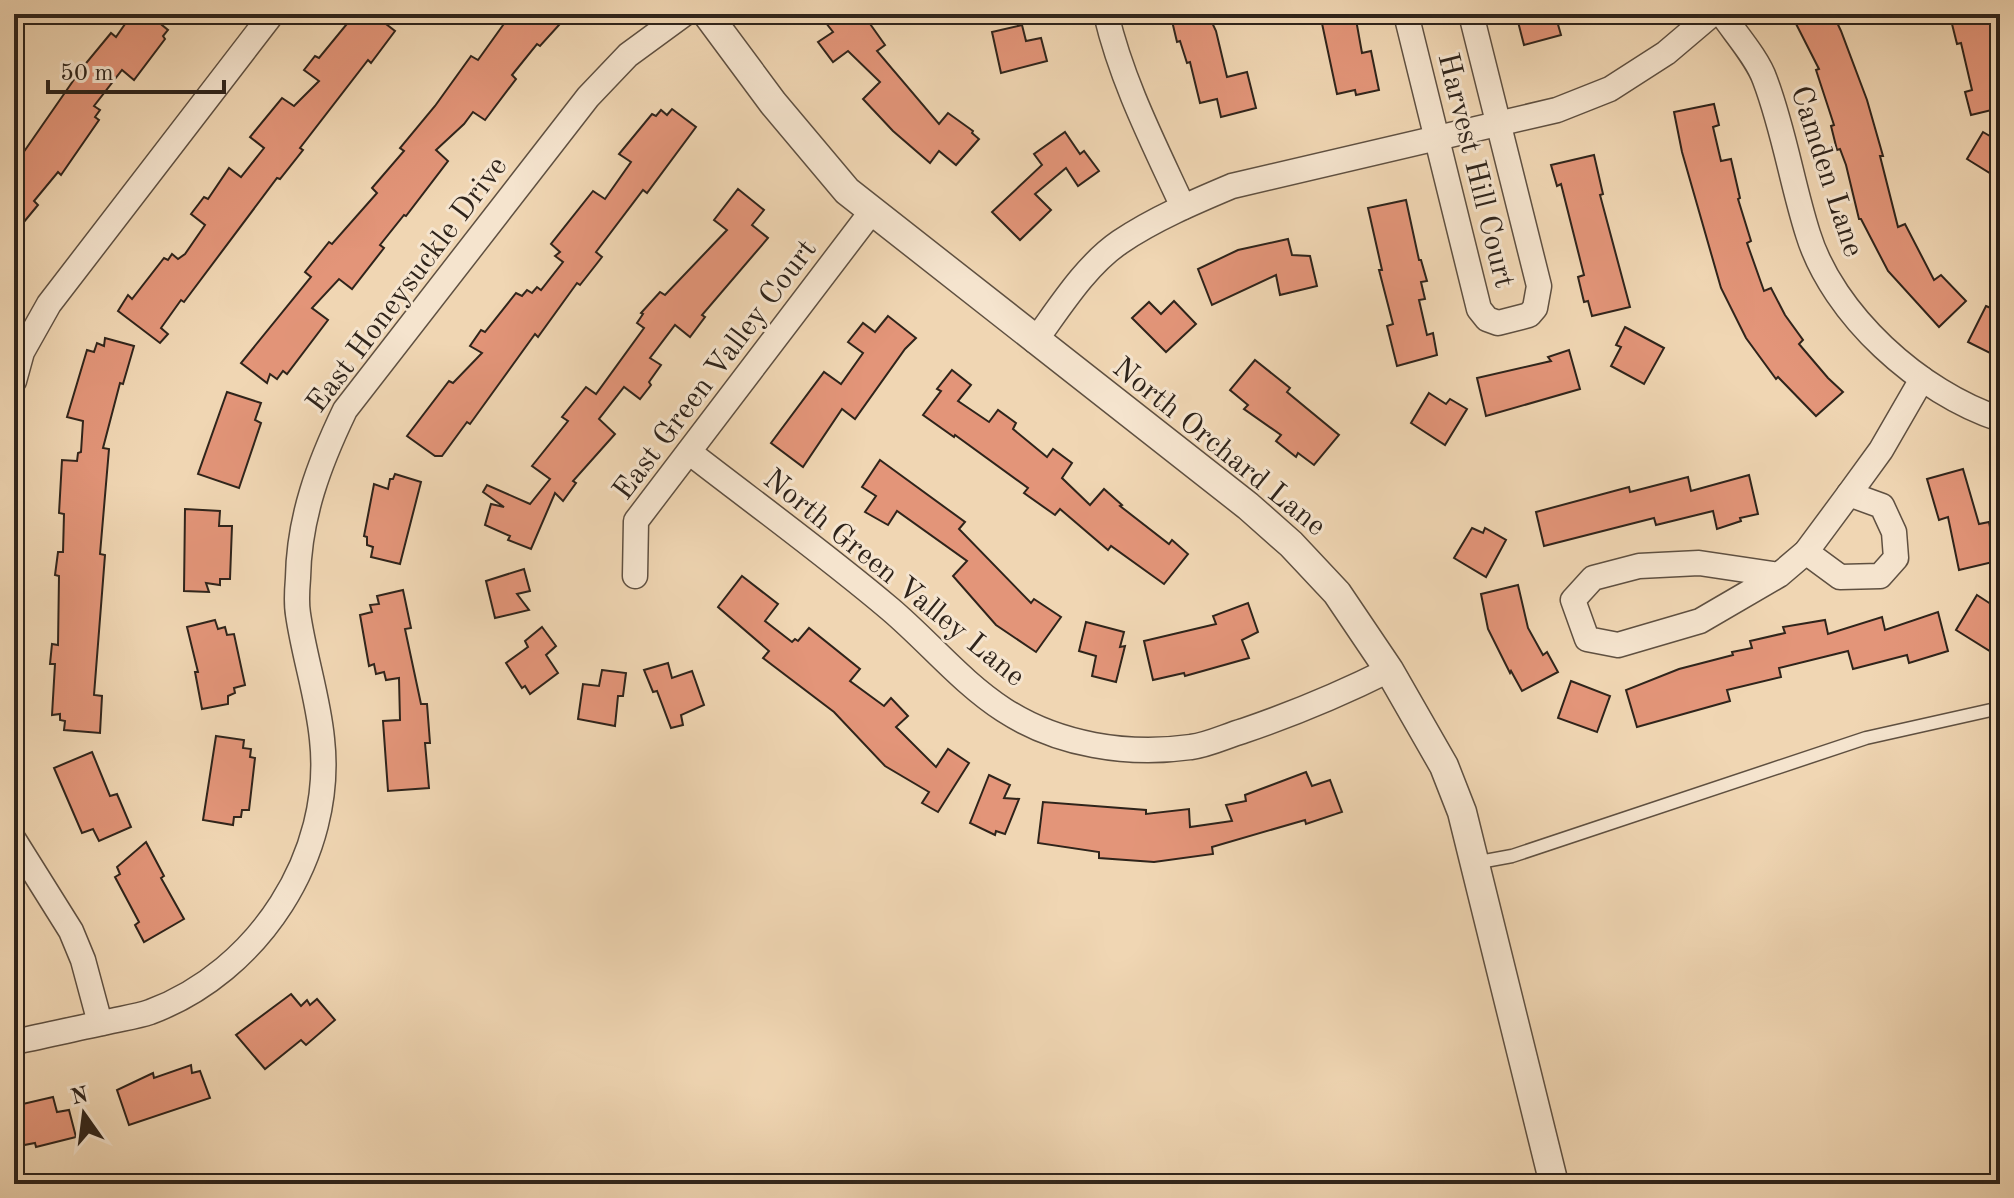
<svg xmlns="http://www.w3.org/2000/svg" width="2014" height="1198" font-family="'Old Standard TT',serif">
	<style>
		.building { fill: #e39579; stroke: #2f241b; stroke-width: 2 }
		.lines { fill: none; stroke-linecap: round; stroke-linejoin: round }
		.service-casing { stroke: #5f5041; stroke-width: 15 }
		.minor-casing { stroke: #5f5041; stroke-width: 27 }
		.tertiary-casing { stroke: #5f5041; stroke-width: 31 }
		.service { stroke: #f5e4ce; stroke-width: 12 }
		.minor { stroke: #f5e4ce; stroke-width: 24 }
		.tertiary { stroke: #f5e4ce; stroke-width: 28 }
		.labels { text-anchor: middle; stroke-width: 6; stroke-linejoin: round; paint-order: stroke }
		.street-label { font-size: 30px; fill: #2f241b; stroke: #f5e4ce }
	</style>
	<rect width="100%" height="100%" fill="#f0d6b3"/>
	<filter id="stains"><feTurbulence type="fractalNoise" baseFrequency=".0025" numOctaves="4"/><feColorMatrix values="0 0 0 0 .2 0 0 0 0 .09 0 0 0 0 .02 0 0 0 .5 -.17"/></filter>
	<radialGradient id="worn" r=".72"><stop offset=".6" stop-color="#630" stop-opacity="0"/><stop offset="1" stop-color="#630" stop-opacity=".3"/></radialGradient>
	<!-- building -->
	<g class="building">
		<path d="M132,14H171L162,25L168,30L163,36L165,39L134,80L122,70L94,106L100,110L95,117L99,120L61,175L58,172L34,201L38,205L14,234V166L82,68L111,33L116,37Z"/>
		<path d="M355,14H373L395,31L371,63L368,60L300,148L303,150L280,179L277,178L184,302L181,300L161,328L168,334L160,343L118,311L128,295L132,299L164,258L168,260L172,254L178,259L185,254L205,225L191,214L204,197L208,199L229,168L241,177L264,148L250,137L282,98L294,106L319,81L304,70L315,56L319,58Z"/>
		<path d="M511,14H569L540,46L537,44L512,75L516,79L485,120L473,112L464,124L436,150L448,161L406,216L404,215L380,245L384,248L352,289L339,279L312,308L328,320L287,374L283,371L277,379L270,374L267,383L241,363L311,277L305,272L329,242L332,244L377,193L372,188L404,151L400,148L435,106L471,56L478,60Z"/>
		<path d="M819,14H863L885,45L877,51L939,124L948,113L973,131L972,133L979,139L956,165L939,151L930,163L893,131L863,99L880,82L848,51L833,62L818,42L833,32Z"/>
		<path d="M1200,14H1208L1216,31L1227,77L1247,72L1256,108L1221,117L1217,99L1200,103L1190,62L1187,63L1180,41L1177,42L1172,21Z"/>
		<path d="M1320,14H1355L1362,53L1371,51L1379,90L1356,95L1355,90L1337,94Z"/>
		<path d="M1516,14H1555L1561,35L1524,45Z"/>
		<path d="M1791,14H1833L1841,31L1867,100L1883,156H1880L1898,227L1905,224L1934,280L1941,275L1966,301L1939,327L1888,271L1861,219H1859L1846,165L1840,149L1837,150L1831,126L1834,125L1816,70L1819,69Z"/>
		<path d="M1978,14H1996L2000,31V52L1995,53L2000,73V108L1971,115L1965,92L1972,90L1961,43L1957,44L1951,20Z"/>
		<path d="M1022,25L1026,41L1041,38L1047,61L1001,73L992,32Z"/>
		<path d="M1714,104L1719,125L1713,127L1721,161L1731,159L1740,198L1738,199L1751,241L1747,243L1764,291L1771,288L1785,315L1803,340L1799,344L1828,378L1843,392L1816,416L1778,377L1776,379L1746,338L1721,288L1682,152L1674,112Z"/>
		<path d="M672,109L696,127L647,193L643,190L596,252L602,257L580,285L577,283L538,337L535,334L470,424L467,422L442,456H435L407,436L449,381L453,383L482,353L470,346L481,330L485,332L516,293L522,296L527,290L532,293L537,287L541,290L563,262L555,256L560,252L551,244L593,191L605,199L631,162L619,154L652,114L656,116L661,110L667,115Z"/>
		<path d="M1065,132L1080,154L1084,151L1099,171L1078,186L1066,168L1035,194L1051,210L1020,240L992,212L1042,165L1034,154Z"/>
		<path d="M1983,132L2000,142V163L1993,175L1967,159Z"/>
		<path d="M1594,155L1603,194L1600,195L1630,307L1592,316L1588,301L1584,302L1578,277L1584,275L1561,184L1557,186L1551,165Z"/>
		<path d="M738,189L764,210L752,225L768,238L702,315L705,317L690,337L675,325L650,358L661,365L649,382L651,385L640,399L624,387L599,419L615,434L573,481L576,483L563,501L555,493L531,549L508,540L510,536L485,525L491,504L504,507L483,492L487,485L530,504L550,479L532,466L568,421L562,417L586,387L596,394L644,328L637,323L643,314L641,313L660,292L665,295L727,230L714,220Z"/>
		<path d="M1406,200L1419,260H1421L1427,281L1421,282L1425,299L1419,300L1427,335L1433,333L1437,355L1397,366L1387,326L1393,324L1379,270H1382L1368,208Z"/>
		<path d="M1288,239L1292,255L1310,256L1317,286L1280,295L1276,275L1212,305L1198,269L1238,250Z"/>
		<path d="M1174,301L1196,324L1166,352L1132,318L1149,302L1161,314Z"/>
		<path d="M1986,306L2000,312V358L1968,342Z"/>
		<path d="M888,316L916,338L905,349L855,419L842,409L803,467L771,443L824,372L841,384L863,353L848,342L863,323L875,332Z"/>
		<path d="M1625,327L1664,348L1644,384L1611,366L1621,347L1616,345Z"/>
		<path d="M105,338L134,346L123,384L120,383L103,448L109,449L100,554L105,555L94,695L102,696L100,733L64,730L65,721L60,720V714L52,715L55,664H50L52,644L58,645L59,576L55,575L58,552H63L64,514L59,513L62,460L77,461L78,453L81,452L83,421L67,417L87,350L94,352L97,343L104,346Z"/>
		<path d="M1569,350L1580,389L1486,416L1477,378L1551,361L1548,357Z"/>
		<path d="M1255,360L1290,388L1287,392L1339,435L1314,465L1298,453L1296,457L1276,441L1281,435L1244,409L1248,405L1230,390Z"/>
		<path d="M952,370L971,385L958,401L989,422L998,410L1016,423L1013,429L1047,457L1053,449L1072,463L1062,478L1090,505L1104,489L1122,505L1120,506L1169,544L1172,540L1188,554L1164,584L1111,546L1108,550L1060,509L1055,515L1024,493L1028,488L955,435L954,437L923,415L941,391L937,389Z"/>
		<path d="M227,392L261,403L255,420L261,423L239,488L198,474Z"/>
		<path d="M1429,393L1446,404L1450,399L1467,409L1445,445L1411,423Z"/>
		<path d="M880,460L965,522L959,529L1031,603L1034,599L1061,617L1036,652L996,625L953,576L967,561L897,511L888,525L865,512L876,496L862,487Z"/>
		<path d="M1963,469L1979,524L1989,522L1997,561L1959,570L1948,517L1939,520L1927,479Z"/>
		<path d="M395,474L421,482L400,564L371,557L373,547L367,545V537L364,536L374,484L388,489L390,479H393Z"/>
		<path d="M1749,475L1758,514L1740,518L1741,521L1717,529L1713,511L1656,525L1654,518L1544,546L1536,512L1629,487L1630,492L1688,477L1691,491Z"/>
		<path d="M185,509L220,511L219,526H232L230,579H220V585L206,583L209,592L184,591Z"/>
		<path d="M1472,528L1483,533L1485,528L1506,540L1486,577L1454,558Z"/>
		<path d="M524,569L530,591L517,594L529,610L495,618L486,581Z"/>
		<path d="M742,576L778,604L765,621L792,642L795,639L798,641L809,628L860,669L850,681L884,706L891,698L908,716L896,727L936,767L948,749L969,763L938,812L922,803L929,792L885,766L834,712L763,658L769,651L718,607Z"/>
		<path d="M1518,585L1528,628L1543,655L1547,652L1558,672L1522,691L1511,671L1510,673L1488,629L1481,594Z"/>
		<path d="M403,590L411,628L405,629L421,704H427L430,743H425L429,788L388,791L383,721L400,720L399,678L386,680L384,672L376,674L374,664L369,666L360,615L372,612L370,605L379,604L377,596Z"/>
		<path d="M1977,595L2000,610V641L1993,653L1956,630Z"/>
		<path d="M1248,603L1258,632L1242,640L1249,658L1185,676L1184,673L1153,680L1144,641L1216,624L1213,616Z"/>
		<path d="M1938,612L1948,651L1909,663L1907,655L1853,669L1848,651L1779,668L1781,677L1727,690L1730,701L1637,727L1626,690L1679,669L1733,655L1732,652L1752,648L1750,641L1785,633L1783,627L1825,620L1828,634L1882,617L1885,630Z"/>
		<path d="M215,620L218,629L225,627L227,635L234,634L245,685L234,688L235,693L228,696V704L202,709L195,672H198L187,627Z"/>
		<path d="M1086,622L1124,632L1120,647L1125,646L1116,682L1092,676L1096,656L1079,651Z"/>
		<path d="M542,627L556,646L546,655L558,673L530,694L525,686L522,688L506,663L528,647L525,641Z"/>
		<path d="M668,663L672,678L692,671L704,705L681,715L683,725L671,728L657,691L653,692L644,670Z"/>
		<path d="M602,670L626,673L623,696H618L615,726L578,719L583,684L599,686Z"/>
		<path d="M1571,681L1610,696L1597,732L1558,718Z"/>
		<path d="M216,736L244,740L243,748L251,749L250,757L255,758L249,810H242L241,817H234L233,825L203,820Z"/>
		<path d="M92,752L110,796L117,794L131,827L99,841L93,829L82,833L54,768Z"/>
		<path d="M1306,772L1312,786L1330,780L1342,812L1306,824L1305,820L1212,847L1213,854L1154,862L1099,858V852L1038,843L1043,802L1146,810V814L1189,809L1190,827L1232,821L1226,805L1246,801L1245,795Z"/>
		<path d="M989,775L1010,785L1004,798L1019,799L1005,834L996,831L995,835L970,823Z"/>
		<path d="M146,842L164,876L161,878L184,919L144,942L135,925L139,922L115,877L120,874L117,867Z"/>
		<path d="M291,994L301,1006L307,1000L310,1005L317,999L335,1020L306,1045L301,1040L265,1069L236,1035Z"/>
		<path d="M191,1065L192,1073L200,1071L210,1098L129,1125L117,1090L153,1073L154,1078Z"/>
		<path d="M53,1097L57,1112L69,1110L76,1137L36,1147L35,1143L14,1147V1106Z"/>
	</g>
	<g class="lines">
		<!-- service casing -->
		<g class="service-casing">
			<path id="service" d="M1474,863L1512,856L1866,738L2000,708"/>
		</g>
		<!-- minor casing -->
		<g class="minor-casing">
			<g id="minor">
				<path d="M1106,14C1122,82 1154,144 1183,207"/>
				<path d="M1406,14L1479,309L1487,319L1498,323L1529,315L1535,308L1539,286L1471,14"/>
				<path d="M1722,14C1735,33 1758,59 1765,80C1784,130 1792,184 1808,234C1833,315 1920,393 2000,419"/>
				<path d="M1035,341C1060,307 1085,266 1120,242C1154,219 1194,202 1232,186L1557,110L1610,89L1666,53L1712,14"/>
				<path d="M14,381L22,352L49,304L272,14"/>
				<path d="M689,452C756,504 825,554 890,609C929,642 961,682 1004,710C1058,745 1127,756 1191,747C1208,745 1226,736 1243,731C1293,714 1341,694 1389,670"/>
				<path d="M1806,552L1840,577L1880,576L1896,558L1894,532L1882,506L1849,494"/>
				<path d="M1779,575L1699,563L1639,566L1593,578L1573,600L1587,639L1618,645L1700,621L1779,575L1806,552L1849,494L1881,450L1922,379"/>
				<path d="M635,576L636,521L872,211"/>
				<path d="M14,840L71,931L83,960L100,1023"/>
				<path d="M14,1042C44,1036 73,1029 103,1023C118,1019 135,1017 150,1012C258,972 335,855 322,739C318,697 304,656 298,614C296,602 297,590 298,578C299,517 319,464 345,410L588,97L628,55L684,14"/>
			</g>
		</g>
		<!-- tertiary casing -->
		<g class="tertiary-casing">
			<path id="tertiary" d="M707,14L773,103L847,191L1248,506L1291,544L1337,593L1389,670L1444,766L1462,812L1554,1184"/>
		</g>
		<!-- service -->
		<use href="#service" class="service"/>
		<!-- minor -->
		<use href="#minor" class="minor"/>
		<!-- tertiary -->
		<use href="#tertiary" class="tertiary"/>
	</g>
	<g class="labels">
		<!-- street labels -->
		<g class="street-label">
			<text transform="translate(1477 170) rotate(76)" y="10">Harvest Hill Court</text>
			<text transform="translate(1828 171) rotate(72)" y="10">Camden Lane</text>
			<text transform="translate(406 284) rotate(-53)" y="10">East Honeysuckle Drive</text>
			<text transform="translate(714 369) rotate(-53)" y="10">East Green Valley Court</text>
			<text transform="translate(1220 446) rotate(39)" y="10">North Orchard Lane</text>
			<text transform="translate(895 577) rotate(39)" y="10">North Green Valley Lane</text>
		</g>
	</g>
	<!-- margin -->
	<rect width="2014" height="1198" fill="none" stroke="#f0d6b3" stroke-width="48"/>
	<rect x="16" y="16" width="1982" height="1166" fill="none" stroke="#2f241b" stroke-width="4"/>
	<rect x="24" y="24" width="1966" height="1150" fill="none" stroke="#2f241b" stroke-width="2"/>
	<!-- north arrow -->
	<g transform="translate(84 1114) rotate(346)" stroke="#f5e4ce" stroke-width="6" paint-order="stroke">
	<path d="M0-6L14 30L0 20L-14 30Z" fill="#2f241b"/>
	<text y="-12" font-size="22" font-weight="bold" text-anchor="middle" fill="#2f241b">N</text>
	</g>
	<!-- scale -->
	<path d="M48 80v12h176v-12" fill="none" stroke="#2f241b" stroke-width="4"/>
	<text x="60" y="80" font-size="24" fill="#2f241b" stroke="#f5e4ce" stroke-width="6" paint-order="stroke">50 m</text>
	<rect width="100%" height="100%" filter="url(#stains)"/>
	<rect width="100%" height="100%" fill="url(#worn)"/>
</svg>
